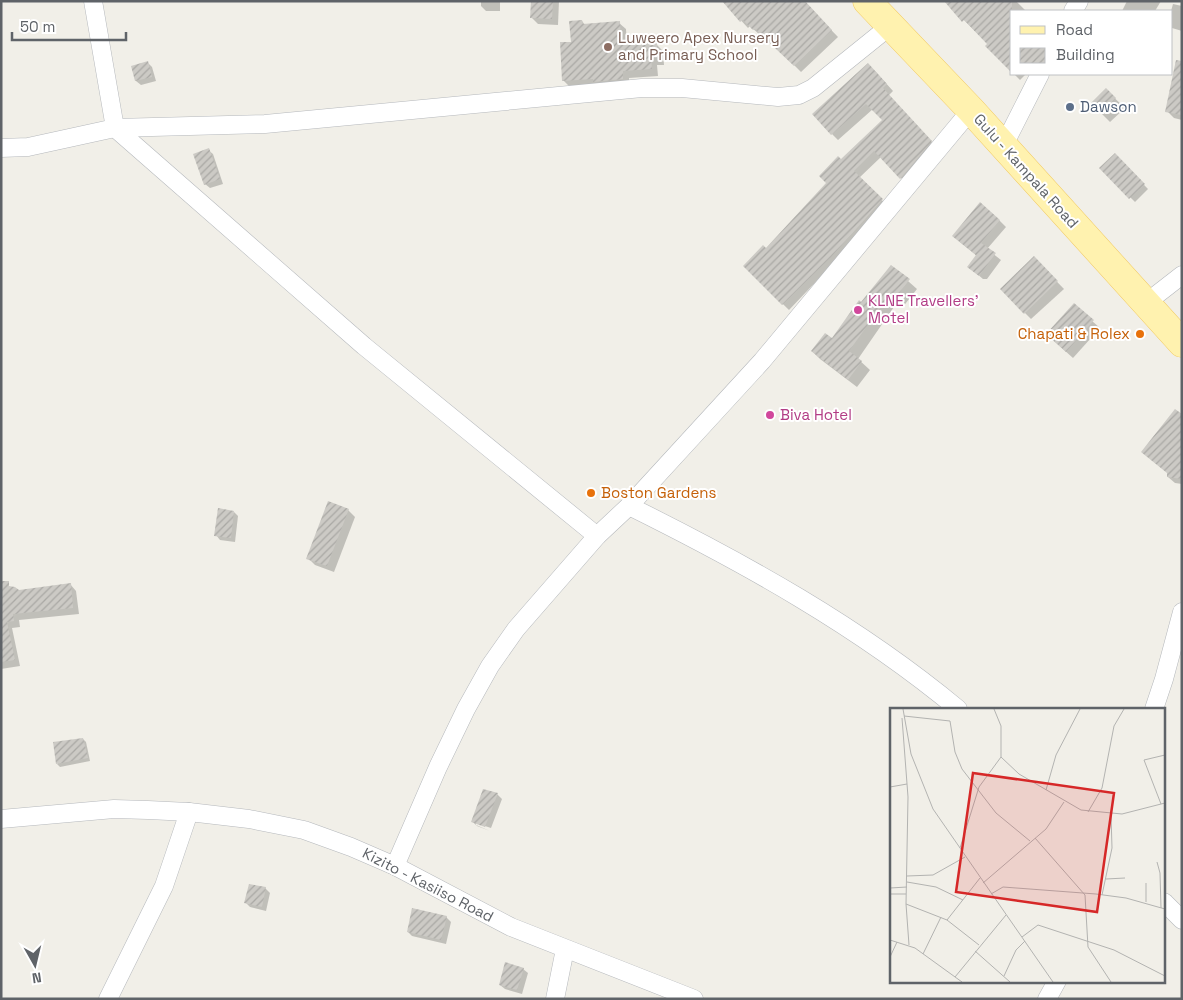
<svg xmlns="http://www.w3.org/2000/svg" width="1183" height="1000" font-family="'Space Grotesk',sans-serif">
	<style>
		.shadow { fill: #0003 }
		.building { fill: url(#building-hatch) }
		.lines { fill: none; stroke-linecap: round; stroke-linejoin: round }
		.street-casing { stroke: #b5b8bc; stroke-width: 19 }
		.primary-casing { stroke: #f2c960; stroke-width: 29 }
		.street { stroke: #fff; stroke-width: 18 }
		.primary { stroke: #fff2af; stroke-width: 28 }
		.education-dot { fill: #8d6e63; stroke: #fff; stroke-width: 2 }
		.service-dot { fill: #5c6f8a; stroke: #fff; stroke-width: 2 }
		.hotel-dot { fill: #d1479c; stroke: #fff; stroke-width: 2 }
		.food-dot { fill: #e8710a; stroke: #fff; stroke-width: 2 }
		.labels { text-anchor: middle; stroke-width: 4; stroke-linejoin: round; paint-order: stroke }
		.education-label { font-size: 15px; fill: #785e54; stroke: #fff; text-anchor: start }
		.service-label { font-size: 15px; fill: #4e5e75; stroke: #fff; text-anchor: start }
		.street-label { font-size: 15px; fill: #5f6368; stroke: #fff }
		.hotel-label { font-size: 15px; fill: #b23c85; stroke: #fff; text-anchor: start }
		.food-label { font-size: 15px; fill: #c56008; stroke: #fff; text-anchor: end }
		.inset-road { fill: none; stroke: #b3b3b1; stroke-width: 1 }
		.view { fill: #d62828; fill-opacity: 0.15; stroke: #d62828; stroke-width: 2.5 }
		.inset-edge { fill: none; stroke: #5f6368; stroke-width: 2.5 }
	</style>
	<defs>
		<pattern id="building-hatch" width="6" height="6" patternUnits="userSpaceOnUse" patternTransform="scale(1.25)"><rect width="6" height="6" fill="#cccac5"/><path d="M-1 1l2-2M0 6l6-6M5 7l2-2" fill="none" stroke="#a9a8a4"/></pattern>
	</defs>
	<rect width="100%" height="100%" fill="#f1efe8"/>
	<!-- shadow -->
	<g class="shadow">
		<path d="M481,1H500V11H486L481,6Z"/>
		<path d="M532,1H559L558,25L538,24L531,17Z"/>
		<path d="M803,1L838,37L801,72L763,34L761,36L750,26L748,28L724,2Z"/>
		<path d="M945,1H1016L1026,11H1012L988,44Z"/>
		<path d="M1127,1H1161L1155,11H1122Z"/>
		<path d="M1173,4L1182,6V31L1172,28L1171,11Z"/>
		<path d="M582,21L585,25L619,23L626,29L627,46L656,44L663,51L664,65H657L658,76L629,78V86L570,87L563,80L573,43Z"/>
		<path d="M148,63L152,67L156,81L141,85L136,81L132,67Z"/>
		<path d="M875,71L893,91L888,96L937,148L907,184L881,157L859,178L888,206L789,310L744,266L766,250L828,183L841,161L884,120L873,109L838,140L832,134Z"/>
		<path d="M1014,74H1026L1020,80Z"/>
		<path d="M1182,83V120L1174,118L1167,111Z"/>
		<path d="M1106,90L1125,108L1110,122L1092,104Z"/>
		<path d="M208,150L213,154L223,184L210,188L205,184Z"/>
		<path d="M1115,155L1148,189L1135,202L1101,168Z"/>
		<path d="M999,220L1006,227L987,249L1001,260L987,279H983L969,267L977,256L960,242Z"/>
		<path d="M1034,258L1064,289L1031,319L1001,289Z"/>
		<path d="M891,266L917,289L902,308L896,304L858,359L870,370L857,387L820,359L812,351L832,340Z"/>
		<path d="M1074,305L1100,328L1073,358L1054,341Z"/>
		<path d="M1182,416V484L1175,483L1168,477Z"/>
		<path d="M348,510L355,517L334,572L315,565L308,558Z"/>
		<path d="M234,512L238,516L235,542L220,540L216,535Z"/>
		<path d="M70,584L76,591L79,614L19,620L20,627L12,628L20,666L1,669V588L19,592Z"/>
		<path d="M83,739L86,742L90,761L60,767L57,764Z"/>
		<path d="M497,794L502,799L491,828L476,823V825L490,831L477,826L473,822Z"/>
		<path d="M250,885L266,889L270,893L266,911L250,907L246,903Z"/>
		<path d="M446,917L451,922L446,944L412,936L408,932Z"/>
		<path d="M523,969L528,973L522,994L505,989L500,985Z"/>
	</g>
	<!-- building -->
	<g class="building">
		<path d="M531,1H553L552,19L530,18Z"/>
		<path d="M722,1H805L832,30L794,66L755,29L753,30L743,20L740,22Z"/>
		<path d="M944,1H1012V73L985,46L987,44L964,20L962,22Z"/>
		<path d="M582,20L583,24L620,21L621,45L657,43L658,58H651L652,69L623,71V79L593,82V79L562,81L560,42H571L569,21Z"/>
		<path d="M1176,60L1182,61V115L1165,112Z"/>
		<path d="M148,61L152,77L135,81L131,66Z"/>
		<path d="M868,63L887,84L883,88L932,141L900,179L874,151L854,171L883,199L831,257L782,305L743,266L763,245L766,248L826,183L819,176L838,156L841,159L882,120L866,104L831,135L812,114Z"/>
		<path d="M1106,88L1116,98L1100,114L1090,104Z"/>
		<path d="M209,148L220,179L204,185L193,154Z"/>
		<path d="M1115,153L1145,184L1129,199L1099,168Z"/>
		<path d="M980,202L1000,220L981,243L996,253L979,276L967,267L976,255L952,236Z"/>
		<path d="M1034,256L1058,281L1024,314L1000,289Z"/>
		<path d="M891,265L910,279L893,301L888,297L849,351L862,361L848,380L811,351L825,333L832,338L859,300L861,302Z"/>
		<path d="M1074,303L1094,320L1066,352L1046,334Z"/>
		<path d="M1175,409L1182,414V479L1167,477V473L1141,452Z"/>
		<path d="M328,501L349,509L327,566L306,559Z"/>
		<path d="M218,508L234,511L231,538L214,536Z"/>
		<path d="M1,581H9V586L15,587L19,590L71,583L73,608L13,614L14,621L7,622L15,660L1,662Z"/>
		<path d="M83,738L88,758L56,764L53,742Z"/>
		<path d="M483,789L498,793L485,827L471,822Z"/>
		<path d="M249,884L266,887L262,907L244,903Z"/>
		<path d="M412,908L447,916L441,940L407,932Z"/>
		<path d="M505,962L524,968L517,990L499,985Z"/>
	</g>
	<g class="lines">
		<!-- street casing -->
		<g class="street-casing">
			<g id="street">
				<path d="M93,1L115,128L364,346L597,536"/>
				<path d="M1073,11L1079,1"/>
				<path d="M1003,147L1040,74"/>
				<path d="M1,148L28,147L115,128L265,124L642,88H682L778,97L799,95L813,88L890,26"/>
				<path d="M1146,303L1182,275"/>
				<path d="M629,506C744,563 858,626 958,709"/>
				<path d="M1154,709L1164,679L1182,612"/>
				<path d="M1,819L114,809L148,810L189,812L249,819L304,830L351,847L395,866L511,927L694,999"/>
				<path d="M395,866L438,767L466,709L490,666L516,629L597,536L629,506L762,361L971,110"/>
				<path d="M1164,902L1182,920"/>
				<path d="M108,999L164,886L189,812"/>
				<path d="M555,999L565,949"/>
				<path d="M1047,999L1057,981"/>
			</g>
		</g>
		<!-- primary casing -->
		<g class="primary-casing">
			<path id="primary" d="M867,1L971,110L1182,343"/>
		</g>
		<!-- street -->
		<use href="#street" class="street"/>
		<!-- primary -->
		<use href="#primary" class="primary"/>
	</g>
	<!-- markers -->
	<circle class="education-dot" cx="608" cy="47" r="5"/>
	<circle class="service-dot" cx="1070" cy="107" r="5"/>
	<g class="hotel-dot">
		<circle cx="858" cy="310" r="5"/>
		<circle cx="770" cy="415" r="5"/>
	</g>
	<g class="food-dot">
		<circle cx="1140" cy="334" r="5"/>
		<circle cx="591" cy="493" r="5"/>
	</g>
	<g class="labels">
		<!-- education labels -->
		<g class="education-label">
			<text x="618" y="43">Luweero Apex Nursery<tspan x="618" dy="17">and Primary School</tspan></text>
		</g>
		<!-- service labels -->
		<g class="service-label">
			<text x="1080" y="112">Dawson</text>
		</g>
		<!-- street labels -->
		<g class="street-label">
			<text transform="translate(1026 171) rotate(48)" y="5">Gulu - Kampala Road</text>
			<text transform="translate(428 885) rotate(27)" y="5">Kizito - Kasiiso Road</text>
		</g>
		<!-- hotel labels -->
		<g class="hotel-label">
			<text x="868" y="306">KLNE Travellers'<tspan x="868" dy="17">Motel</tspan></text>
			<text x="780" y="420">Biva Hotel</text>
		</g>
		<!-- food labels -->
		<g class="food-label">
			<text x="1130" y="339">Chapati &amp; Rolex</text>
			<text x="601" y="498" text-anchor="start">Boston Gardens</text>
		</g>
	</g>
	<!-- overview -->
	<g transform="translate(890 708)">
		<rect width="275" height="275" fill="#f1efe8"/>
		<path class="inset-road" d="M13,1L21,46L43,101L163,274M14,8L60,13L65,44L72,61L106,105L140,133M12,10L18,89L16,196L19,237M111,49L129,66L191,102L232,106L275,95M0,79L17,76M156,82L166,47L190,1M271,96L254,52L275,47M198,104L212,80L224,18L234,1M145,130L195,187L198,239L221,274M70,140L89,79L111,49V18L104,1M267,154L270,165L271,200M17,168L43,167L75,149M216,171L235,170M17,174L46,179L73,192M93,175L156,121L174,94M256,175V194M0,180L17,179M0,186H16M101,186L113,179L206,186L236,190L275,201M212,187L222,140L221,107M16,196L57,212L89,237M57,212L90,170M132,229L148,217L224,242L275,268M0,232L25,240L72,274M85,243L120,274M33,246L51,209M0,249L7,234M114,268L126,242L135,233M65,269L116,207"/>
		<path class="view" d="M83,65L224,85L207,204L66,184Z"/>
		<rect width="275" height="275" class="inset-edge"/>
	</g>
	<!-- border -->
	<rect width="1183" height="1000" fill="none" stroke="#5f6368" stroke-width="5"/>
	<!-- legend -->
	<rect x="1010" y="10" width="162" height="65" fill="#ffffff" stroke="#bfc1c3"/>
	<rect x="1020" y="26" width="25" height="8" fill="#fff2af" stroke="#bfc1c3"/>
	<text x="1056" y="35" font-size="15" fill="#5f6368">Road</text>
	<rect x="1020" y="48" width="25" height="15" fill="url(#building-hatch)" stroke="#bfc1c3"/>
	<text x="1056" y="60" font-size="15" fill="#5f6368">Building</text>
	<!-- north arrow -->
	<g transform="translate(35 965) rotate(172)" stroke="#ffffff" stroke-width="4" paint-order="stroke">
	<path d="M0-4L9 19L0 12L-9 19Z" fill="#5f6368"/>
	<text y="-8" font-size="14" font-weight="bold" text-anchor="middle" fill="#5f6368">N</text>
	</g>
	<!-- scale -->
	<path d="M12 32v8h114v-8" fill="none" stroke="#5f6368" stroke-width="2.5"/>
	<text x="20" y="32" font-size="15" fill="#5f6368" stroke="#ffffff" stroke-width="4" paint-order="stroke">50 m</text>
</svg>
